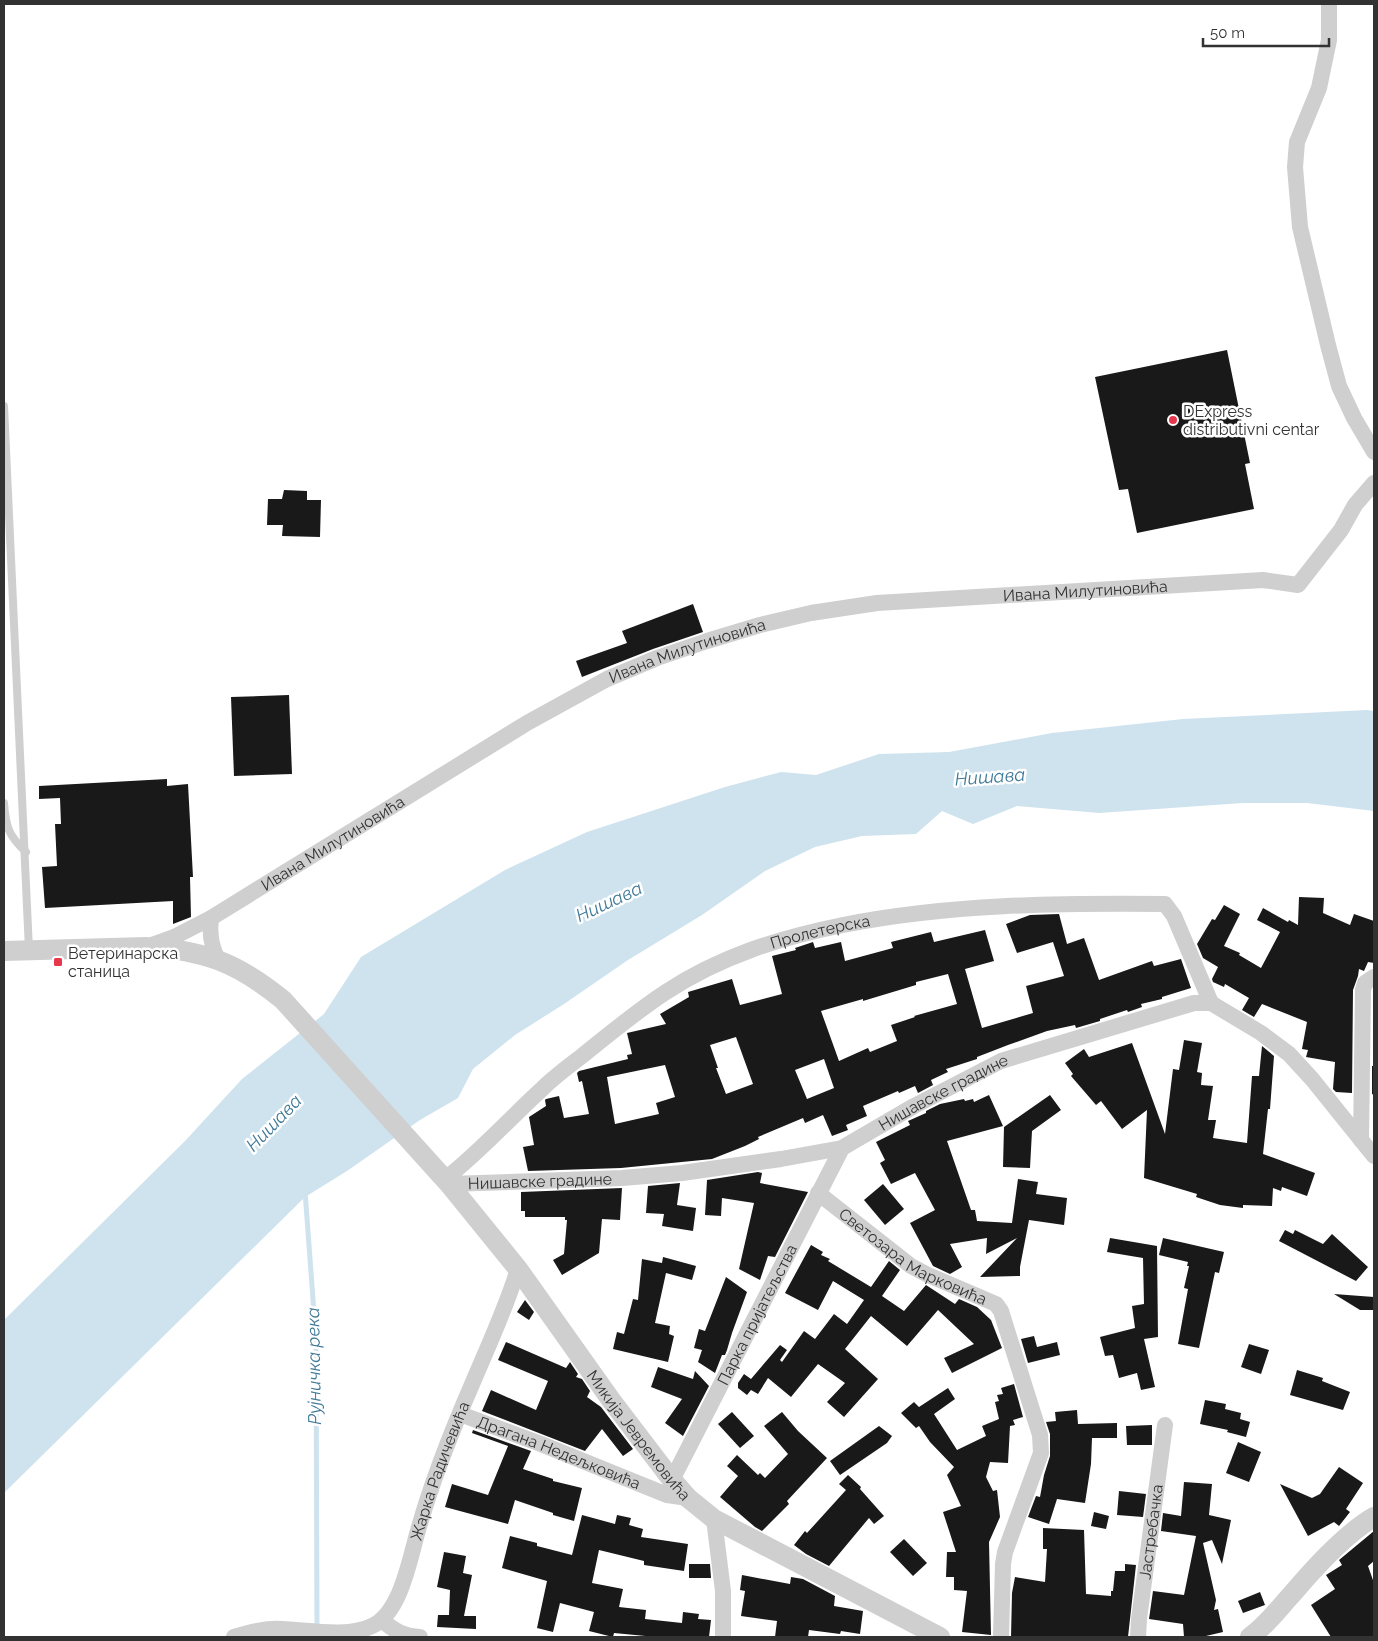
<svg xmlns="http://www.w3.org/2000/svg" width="1378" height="1641" font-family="Raleway,sans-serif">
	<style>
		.water { fill: #cee3ee }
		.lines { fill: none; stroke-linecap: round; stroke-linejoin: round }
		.stream { stroke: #cee3ee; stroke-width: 5 }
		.building { fill: #191919; fill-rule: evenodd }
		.service { stroke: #cfcfcf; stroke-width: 8 }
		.minor { stroke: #cfcfcf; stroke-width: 16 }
		.tertiary { stroke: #cfcfcf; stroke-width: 20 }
		.poi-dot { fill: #e7374c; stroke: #fff; stroke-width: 2 }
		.labels { text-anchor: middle; stroke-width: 5; stroke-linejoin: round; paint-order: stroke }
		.poi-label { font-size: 16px; fill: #323232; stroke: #fff; text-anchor: start }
		.street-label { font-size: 16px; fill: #323232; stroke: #fff }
		.water-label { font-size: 18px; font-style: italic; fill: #3e7896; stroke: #fff }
	</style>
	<rect width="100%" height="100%" fill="#fff"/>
	<!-- water -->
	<path class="water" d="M1367,710L1374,711V811L1307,803H1243L1099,813L1017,806L973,824L942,811L916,834L862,836L815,847L765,871L702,915L628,960L564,1004L515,1035L473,1069L458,1098L420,1120L347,1171L305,1197L4,1493V1320L185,1141L242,1079L324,1014L361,957L505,870L587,832L725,787L781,772L816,775L879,754L949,752L1052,733L1183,719Z"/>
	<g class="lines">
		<!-- stream -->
		<path class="stream" d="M305,1191L316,1340L317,1629"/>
	</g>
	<!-- building -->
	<g class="building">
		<path d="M1227,350L1250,463L1245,464L1254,509L1137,533L1128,489L1119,490L1095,377Z"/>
		<path d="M284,490L307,491V500H321L320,537L282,536L283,525H267L268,499H282Z"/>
		<path d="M693,604L703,632L653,649L582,677L576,661L627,643L622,631Z"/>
		<path d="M289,695L292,774L234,776L231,697Z"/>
		<path d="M167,779V786L188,784L193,877H190L191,917L173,924V901L45,908L42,867L57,866L55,824H61L60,798L39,799V786Z"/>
		<path d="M1299,897L1324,898L1323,913L1350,925L1354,914L1374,921V963L1368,962L1364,971L1359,969L1358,976L1353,990L1352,1093L1336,1092L1333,1089L1335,1062L1306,1057L1308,1050L1302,1049L1307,1022L1262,1004L1254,1017L1242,1010L1249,998L1225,984L1224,987L1213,982L1212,979L1218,967L1203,958L1197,944L1212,919L1215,920L1224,905L1240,914L1224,946L1240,953L1239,955L1261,968L1280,932L1257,920L1263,908L1288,922L1289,920L1298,925Z"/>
		<path d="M1059,914L1067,944L1084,938L1099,980L1152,961L1154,966L1181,959L1191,988L1162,997V999L1141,1004L1142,1007L1128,1012L1127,1010L1100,1019V1021L1076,1028L1075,1025L1047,1031L1008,1045L977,1057V1059L946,1069L948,1072L931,1080L933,1085L918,1093L915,1086L899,1093L898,1091L863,1106L867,1116L846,1125L848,1130L832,1136L823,1115L805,1123L803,1118L758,1137L759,1139L745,1146L712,1159L621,1168L528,1171L523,1147L534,1145L529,1117L546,1106L545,1100L546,1099L559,1096L564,1118L589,1114L582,1081L579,1082L577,1073L579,1071L628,1059L627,1055L632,1054L627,1033L666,1024L660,1014L689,997L688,992L732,979L740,1005L782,994L772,956L796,950L795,948L813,942L815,948L841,942L845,961L893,948L891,942L931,932L934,942L985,930L994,961L965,969L982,1028L1033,1013L1026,986L1064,976L1053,942L1017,953L1006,924L1030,915ZM948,974L957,1004L914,1016L915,1017L891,1025L897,1041L870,1052L868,1048L839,1061L821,1011L863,999V1001L916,985V982ZM736,1037L753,1084L726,1094L716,1068H718L710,1045ZM824,1059L834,1088L807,1099L795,1070ZM665,1065L675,1097L656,1103L659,1114L615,1124L607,1077Z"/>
		<path d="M1184,1040L1202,1043L1197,1072L1202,1073L1201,1085L1213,1086L1208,1120H1216L1213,1138L1247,1143L1252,1076H1259L1262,1046L1274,1056L1270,1109H1268L1263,1154L1315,1173L1307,1196L1282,1187L1281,1191L1273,1188L1272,1206L1243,1205V1208L1220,1205L1196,1197L1197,1194L1144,1178L1147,1110L1122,1129L1101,1101L1096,1105L1071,1076L1073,1074L1065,1063L1084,1049L1089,1057L1132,1043L1165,1134L1173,1069L1179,1070Z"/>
		<path d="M1372,1066H1374V1095L1372,1094Z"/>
		<path d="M989,1095L1003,1126L947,1141L971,1210H975L977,1221L1012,1223L1018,1179L1038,1182L1036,1194L1067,1198L1064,1225L1029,1220L1020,1267V1276L980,1277L1017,1238L986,1254L987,1238L950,1244L962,1267L950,1274L933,1266L910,1223L935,1210L915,1173L891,1184L880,1163L885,1160L876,1142L910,1125L908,1121L926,1113V1111L940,1104L964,1099L965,1101L973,1099L974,1102Z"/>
		<path d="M1050,1095L1061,1110L1032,1131L1030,1168L1003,1167L1004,1127Z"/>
		<path d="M758,1172L762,1173L760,1183L808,1192L775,1257L768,1256L760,1280L739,1269L754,1203L722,1198L721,1216L705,1215L707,1180Z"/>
		<path d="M680,1183L677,1205L696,1208L693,1231L662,1226L664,1214L646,1213L648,1186Z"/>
		<path d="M883,1184L904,1209L885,1225L864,1200Z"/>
		<path d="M622,1188L620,1220L602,1219L599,1253L562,1275L553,1260L564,1254L567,1220H565V1217H525V1211H521V1192Z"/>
		<path d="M1285,1230L1293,1234L1295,1230L1323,1244L1332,1234L1368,1267L1356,1281L1279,1241Z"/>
		<path d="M1110,1238L1157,1246L1158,1337L1144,1339L1155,1387L1141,1390L1137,1373L1119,1378L1113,1355L1105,1356L1100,1337L1135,1328L1132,1306L1144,1304L1143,1258L1107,1252Z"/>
		<path d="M1163,1238L1224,1252L1219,1273L1215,1272L1199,1348L1178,1344L1188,1289L1184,1288L1189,1266H1187L1188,1262L1159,1255Z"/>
		<path d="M811,1245L823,1252L821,1255L830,1259L828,1261L871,1287L889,1261L900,1270L882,1296L904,1311L926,1285L955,1304L959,1299L977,1307L991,1320L1002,1348L952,1373L944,1358L974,1344L938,1310L907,1346L871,1316L845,1349L878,1379L844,1417L827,1402L845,1383L818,1364L791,1397L768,1378L758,1394L751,1390L747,1395L738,1388V1383L744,1374L751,1379L780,1345L787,1350L780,1360L782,1362L804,1331L815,1339L834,1314L847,1324L864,1300L833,1281L818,1310L785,1293Z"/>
		<path d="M663,1257L696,1266L692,1280L666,1273L655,1323L670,1326L669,1334L674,1336L668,1362L613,1349L617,1332L624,1334L633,1299L638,1300L642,1259L662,1263Z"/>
		<path d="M726,1277L747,1292L732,1333L727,1350L725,1355H722L715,1373L698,1362L702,1350L694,1348L699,1329L705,1331Z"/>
		<path d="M1334,1294L1374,1297V1310H1360Z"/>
		<path d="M525,1300L534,1312L529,1320L517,1312Z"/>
		<path d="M1034,1336L1037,1347L1057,1342L1060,1355L1028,1363L1021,1339Z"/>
		<path d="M506,1342L566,1368L570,1362L578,1374L576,1377L582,1379L590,1391L587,1397L601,1407L633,1449L623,1456L602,1429L585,1451L482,1411L491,1390L536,1410L548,1381L498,1360Z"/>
		<path d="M1249,1344L1269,1350L1261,1374L1241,1367Z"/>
		<path d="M658,1367L693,1379L695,1371L709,1386L683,1436L665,1423L682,1399L651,1387Z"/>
		<path d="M1297,1370L1323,1378L1322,1381L1350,1392L1343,1410L1290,1395Z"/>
		<path d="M1014,1384L1023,1417L1013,1420L1015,1425L1010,1426L1008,1463L990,1462L986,1477L993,1491L997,1490L1000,1517L989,1542L991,1635L962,1632L967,1591L954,1590V1577H946L947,1552H956L943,1512L961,1506L947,1475L954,1467L930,1442L919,1426L916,1428L901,1413L914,1402L919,1407L948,1388L955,1399L934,1414L957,1450L986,1436L982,1426L999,1419L995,1402L999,1401L997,1395L1003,1394L1001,1388Z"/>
		<path d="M1205,1400L1226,1404L1225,1409L1241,1413L1240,1419L1250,1422L1246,1437L1227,1432L1228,1430L1200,1424Z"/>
		<path d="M1077,1410L1078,1424L1117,1423V1438H1092L1091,1464L1085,1503L1057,1499L1049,1524L1028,1517L1036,1496L1040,1497L1044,1475L1050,1456V1434L1046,1422L1056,1421L1055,1412Z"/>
		<path d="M732,1412L754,1436L740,1448L718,1424Z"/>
		<path d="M782,1412L798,1431L827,1458L787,1501L789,1504L762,1531L755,1527L720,1497L738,1476L727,1466L737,1455L758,1475L760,1473L765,1478L788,1454L764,1426Z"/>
		<path d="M1152,1425V1445H1127L1126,1426Z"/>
		<path d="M879,1426L892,1436L887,1443L840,1475L830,1461Z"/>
		<path d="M473,1430L531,1451L523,1469L553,1479V1481L582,1488L574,1521L553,1515V1513L515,1500L508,1524L445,1507L452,1484L488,1495L508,1446L472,1433Z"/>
		<path d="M1238,1442L1261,1452L1249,1482L1226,1473Z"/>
		<path d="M1339,1467L1363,1483L1346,1509L1350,1512L1339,1526L1334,1522L1308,1536L1280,1484L1312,1498L1320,1494Z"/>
		<path d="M848,1475L861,1487L860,1489L884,1516L874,1524L869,1518L829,1566L806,1554L794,1545L805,1531L807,1533L846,1490L839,1484Z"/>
		<path d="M1184,1482L1212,1484L1209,1515L1231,1520L1222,1564L1212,1540L1203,1543L1216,1600L1214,1610L1218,1609L1223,1632L1206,1636L1184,1637L1183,1624L1149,1619L1153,1591L1184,1595L1196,1536L1161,1531L1163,1513L1181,1516Z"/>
		<path d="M1119,1491L1146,1494L1143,1517L1117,1515Z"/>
		<path d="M1094,1512L1109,1516L1106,1529L1091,1526Z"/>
		<path d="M582,1515L615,1524L617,1515L631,1518L629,1525L643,1529L641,1537L688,1544L684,1571L644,1565V1561L599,1550L592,1583L623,1589L619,1607L646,1610L645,1619L682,1623L683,1612L699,1614L698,1619L711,1620L709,1637H656L614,1633L613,1637L589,1631L594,1612L560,1603L553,1632L537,1628L547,1581L502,1568L510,1536L537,1543V1546L572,1555Z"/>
		<path d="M1043,1528L1084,1530L1086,1594L1111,1596V1591H1113L1115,1571H1125V1564L1136,1565L1128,1637H1011L1012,1593L1015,1577L1045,1582L1047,1549H1043Z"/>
		<path d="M1374,1531V1561L1368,1566L1374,1583V1637H1331L1311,1605L1335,1589L1326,1575L1342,1565L1339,1560Z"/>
		<path d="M904,1539L927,1563L913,1576L890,1552Z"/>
		<path d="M444,1552L466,1556L463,1573L472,1575L464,1616H476V1629L437,1627L438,1615H449L450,1590L437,1587Z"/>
		<path d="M689,1564H710L711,1578H689Z"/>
		<path d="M742,1575L790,1584L791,1577L803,1579L835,1596L834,1606L863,1611L860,1634L841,1631L840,1634L809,1630L808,1637H775L777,1621L741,1616L745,1591L740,1590Z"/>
		<path d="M1260,1592L1265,1605L1243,1613L1238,1601Z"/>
	</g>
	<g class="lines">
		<!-- service -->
		<g class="service">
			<path d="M4,406L29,950"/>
			<path d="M4,803C6,827 8,835 26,852"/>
		</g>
		<!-- minor -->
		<g class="minor">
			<path d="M1329,4V40L1319,88L1297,142L1295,167L1300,227L1328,345L1339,386L1354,418L1374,452"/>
			<path d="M211,918C209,933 211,944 217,958"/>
			<path id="s1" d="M149,946L174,937L211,918L527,723L607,679L657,658L707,641L760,625L811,613L877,603L1263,580L1298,585L1341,530L1355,505L1374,483"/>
			<path d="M1361,1140L1363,990L1365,983L1374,977"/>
			<path id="s2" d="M444,1180C480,1152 509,1119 542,1089C554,1077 569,1066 582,1056C609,1034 637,1011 666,992C721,956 779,938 843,925C949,904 1057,903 1165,904L1174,916L1211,1003"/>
			<path id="s3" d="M449,1184L622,1178L682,1173L781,1159L842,1148L914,1106L1001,1061L1194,1003H1211L1261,1033L1289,1054L1312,1079L1374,1156"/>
			<path id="s4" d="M818,1193L911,1266L928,1275L996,1304L1001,1311L1040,1435L1041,1453L1005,1552L1003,1564L1001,1637"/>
			<path id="s5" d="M460,1414L541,1444L667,1495L688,1498"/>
			<path id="s6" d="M672,1480L842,1148"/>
			<path d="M714,1519L723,1591V1637"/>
			<path d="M382,1620C394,1631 404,1636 420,1637"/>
			<path id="s7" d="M234,1637C250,1632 265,1628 282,1629C308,1630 348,1638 372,1626C402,1612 410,1556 419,1527C433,1478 453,1428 473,1382C489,1344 506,1308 518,1269"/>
			<path id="s8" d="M1138,1637L1139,1619L1165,1425"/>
		</g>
		<!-- tertiary -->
		<g class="tertiary">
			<path id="s9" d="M4,951L146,947C204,950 238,963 283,1000L449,1184L518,1269L611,1400L672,1480L688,1498L714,1519L940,1637"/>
			<path d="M1250,1637C1267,1625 1279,1608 1293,1593C1315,1567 1345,1534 1374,1517"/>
		</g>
	</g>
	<!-- markers -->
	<g class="poi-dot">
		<circle cx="1173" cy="420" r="5"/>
		<rect x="53" y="957" width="10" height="10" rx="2.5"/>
	</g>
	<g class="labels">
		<!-- poi labels -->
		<g class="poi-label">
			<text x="1183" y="417">DExpress<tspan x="1183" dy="18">distributivni centar</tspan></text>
			<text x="68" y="959">Ветеринарска<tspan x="68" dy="18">станица</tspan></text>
		</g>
		<!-- street labels -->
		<g class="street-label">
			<text dy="6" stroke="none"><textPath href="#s1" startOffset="1021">Ивана Милутиновића</textPath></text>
			<text dy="6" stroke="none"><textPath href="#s1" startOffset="616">Ивана Милутиновића</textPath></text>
			<text dy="6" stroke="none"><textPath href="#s1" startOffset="211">Ивана Милутиновића</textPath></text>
			<text dy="6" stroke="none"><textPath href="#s2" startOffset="458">Пролетерска</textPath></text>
			<text dy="6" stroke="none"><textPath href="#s3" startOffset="511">Нишавске градине</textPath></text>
			<text dy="6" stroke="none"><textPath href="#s3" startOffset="91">Нишавске градине</textPath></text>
			<text dy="6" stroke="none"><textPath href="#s4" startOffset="115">Светозара Марковића</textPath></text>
			<text dy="6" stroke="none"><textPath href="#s6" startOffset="186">Парка пријатељства</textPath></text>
			<text dy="6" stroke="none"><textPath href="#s9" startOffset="855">Микија Јевремовића</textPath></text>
			<text dy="6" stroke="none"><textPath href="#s5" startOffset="106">Драгана Недељковића</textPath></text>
			<text dy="6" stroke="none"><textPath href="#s7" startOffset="312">Жарка Радичевића</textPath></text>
			<text dy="6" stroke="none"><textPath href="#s8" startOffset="106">Јастребачка</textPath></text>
		</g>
		<!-- water labels -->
		<g class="water-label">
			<text transform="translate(990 777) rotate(-4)" y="6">Нишава</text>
			<text transform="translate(609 902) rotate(-25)" y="6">Нишава</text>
			<text transform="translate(274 1123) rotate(-46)" y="6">Нишава</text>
			<text transform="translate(314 1366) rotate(-91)" y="6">Рујничка река</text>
		</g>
	</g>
	<!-- border -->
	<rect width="1378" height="1641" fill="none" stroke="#323232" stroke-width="10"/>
	<!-- scale -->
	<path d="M1203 38v8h126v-8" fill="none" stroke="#323232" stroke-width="2.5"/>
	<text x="1210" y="38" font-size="15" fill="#323232" stroke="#ffffff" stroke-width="4" paint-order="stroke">50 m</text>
</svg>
